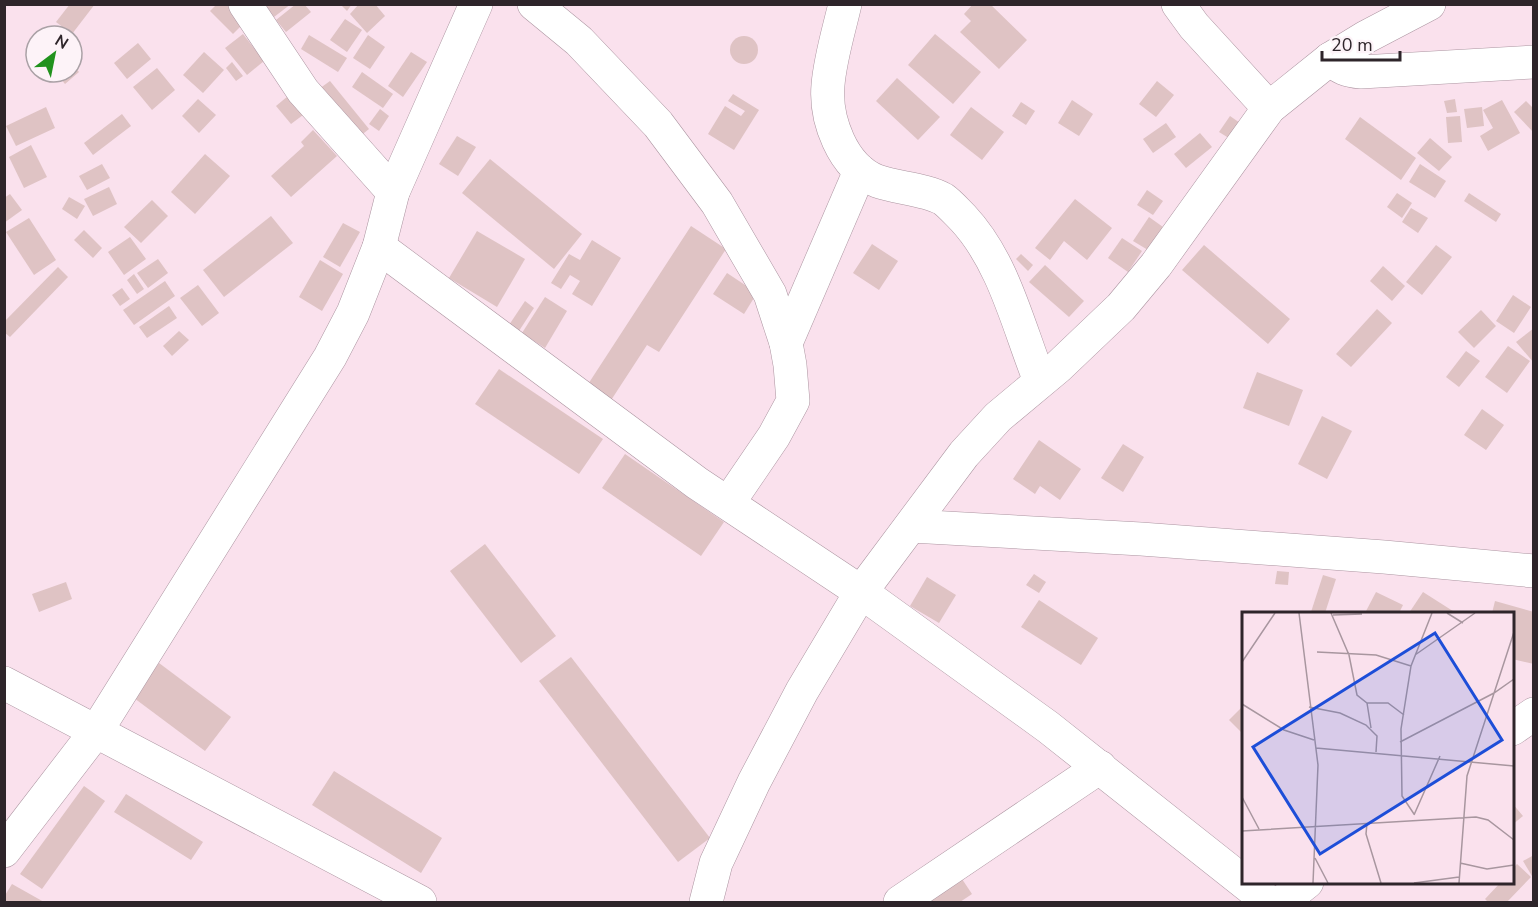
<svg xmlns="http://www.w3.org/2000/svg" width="1538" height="907" font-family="'Nunito Sans',sans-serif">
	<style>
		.building { fill: #dfc3c4 }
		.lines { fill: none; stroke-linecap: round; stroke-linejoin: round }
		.minor-casing { stroke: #ac95a1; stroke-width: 34 }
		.major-casing { stroke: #ac95a1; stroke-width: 34 }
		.minor { stroke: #fff; stroke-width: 33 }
		.major { stroke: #fff; stroke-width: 33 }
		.inset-road { fill: none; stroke: #a8969f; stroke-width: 1.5 }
		.view { fill: #1d4ed8; fill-opacity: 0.15; stroke: #1d4ed8; stroke-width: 3 }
		.inset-edge { fill: none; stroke: #2e252a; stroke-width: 3 }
	</style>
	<rect width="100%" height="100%" fill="#fae1ed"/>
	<!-- building -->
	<g class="building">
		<path d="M70,4H95L72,34L56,22Z"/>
		<path d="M217,4H233L247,20L233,34L210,11Z"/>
		<path d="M264,4H291L274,17Z"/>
		<path d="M296,4H304L311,12L286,32L276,20Z"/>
		<path d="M340,4H352L347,11Z"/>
		<path d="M359,4H375L385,16L367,33L350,14Z"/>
		<path d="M973,4H990L1027,40L999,69L960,32L971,21L964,14Z"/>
		<path d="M345,19L362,30L347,52L330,40Z"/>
		<path d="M243,34L264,61L247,75L225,48Z"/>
		<path d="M935,34L981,72L953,104L908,65Z"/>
		<path d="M309,35L347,58L338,72L301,49Z"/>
		<path d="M368,35L385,47L370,69L353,58Z"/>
		<circle cx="744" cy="50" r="14"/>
		<path d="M138,43L151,59L127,79L114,63Z"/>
		<path d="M204,52L224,70L203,93L183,75Z"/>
		<path d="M411,52L427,62L403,97L388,86Z"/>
		<path d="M232,62L243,76L236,81L226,68Z"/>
		<path d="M72,64L79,72L65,84L55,72H72Z"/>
		<path d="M157,68L175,90L152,110L133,87Z"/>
		<path d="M362,72L393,94L383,108L352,87Z"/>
		<path d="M897,78L940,117L918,140L876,101Z"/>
		<path d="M330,81L369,129L359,137L319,89Z"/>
		<path d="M1157,81L1174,95L1156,117L1139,104Z"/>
		<path d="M733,94L759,110L734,150L708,134L725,106L741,116L745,111L728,101Z"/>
		<path d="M288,96L303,115L291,124L276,106Z"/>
		<path d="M198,99L216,115L199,133L182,116Z"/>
		<path d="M1455,99L1457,112L1447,113L1444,101Z"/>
		<path d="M1072,100L1093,114L1079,136L1058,123Z"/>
		<path d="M1502,100L1520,133L1488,151L1480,136L1493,128L1483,110Z"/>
		<path d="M1526,101L1534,109V133L1514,112Z"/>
		<path d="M1021,102L1035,111L1026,125L1012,116Z"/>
		<path d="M46,107L55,128L16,146L6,126Z"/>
		<path d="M971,107L1004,132L982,160L950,135Z"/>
		<path d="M1482,107L1484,126L1467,128L1464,109Z"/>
		<path d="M380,109L389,116L379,131L369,124Z"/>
		<path d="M122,114L131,126L93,155L84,143Z"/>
		<path d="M1230,116L1243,125L1232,140L1219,132Z"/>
		<path d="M1460,116L1462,142L1448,143L1446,117Z"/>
		<path d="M1360,117L1416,158L1401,180L1345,139Z"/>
		<path d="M1166,123L1176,137L1153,153L1143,139Z"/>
		<path d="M313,130L337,156L291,197L271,176L304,146L301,142Z"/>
		<path d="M1200,133L1212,147L1186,168L1174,154Z"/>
		<path d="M457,136L476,147L458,176L439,164Z"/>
		<path d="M1430,138L1452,157L1439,171L1417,153Z"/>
		<path d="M31,145L47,177L24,188L9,157Z"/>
		<path d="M205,154L230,176L195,214L171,192Z"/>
		<path d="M490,159L582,234L554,269L462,193Z"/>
		<path d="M102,164L110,178L87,190L79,176Z"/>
		<path d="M1420,164L1446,181L1435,198L1409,182Z"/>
		<path d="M109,187L117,204L93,216L84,199Z"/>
		<path d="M1147,190L1163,201L1153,215L1137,205Z"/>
		<path d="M1397,193L1412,203L1402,218L1387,207Z"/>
		<path d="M1469,193L1501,214L1496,222L1464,201Z"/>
		<path d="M10,194L22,210L4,223V198Z"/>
		<path d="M69,197L85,206L77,219L62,209Z"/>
		<path d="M1075,199L1112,228L1087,260L1064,241L1050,260L1035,248Z"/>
		<path d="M152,200L168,216L141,243L124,227Z"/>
		<path d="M1411,208L1428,218L1418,233L1402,222Z"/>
		<path d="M271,216L293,243L224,297L203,270Z"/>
		<path d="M1149,217L1163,227L1148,250L1133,241Z"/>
		<path d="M29,218L56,260L34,275L6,232Z"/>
		<path d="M343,223L360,232L340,267L323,257Z"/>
		<path d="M691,226L726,249L659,352L647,345L604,411L581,395Z"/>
		<path d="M84,230L102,248L93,258L74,240Z"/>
		<path d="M477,231L525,259L497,307L449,278Z"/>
		<path d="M130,237L146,259L124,275L108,252Z"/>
		<path d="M1122,238L1142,251L1128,272L1108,258Z"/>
		<path d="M592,240L621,258L592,306L572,294L580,281L570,275L561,289L551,283L569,254L580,260Z"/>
		<path d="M872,244L898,261L879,290L853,273Z"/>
		<path d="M1204,245L1290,319L1268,344L1182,270Z"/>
		<path d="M1436,245L1452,257L1422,295L1406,282Z"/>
		<path d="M1021,254L1033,265L1028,271L1016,259Z"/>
		<path d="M158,259L168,273L148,288L137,273Z"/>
		<path d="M320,260L343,274L322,311L299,297Z"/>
		<path d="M1045,265L1084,301L1069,317L1029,282Z"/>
		<path d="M1383,266L1405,286L1392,301L1370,281Z"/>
		<path d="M58,267L68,277L10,337L4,332V322Z"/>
		<path d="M727,273L757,293L744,314L713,294Z"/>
		<path d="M134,274L144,289L137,294L127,280Z"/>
		<path d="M165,281L175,296L134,325L123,310Z"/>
		<path d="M198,285L219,313L202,326L180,298Z"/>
		<path d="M122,288L130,299L120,306L112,295Z"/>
		<path d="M1513,295L1531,307L1514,333L1496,321Z"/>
		<path d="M545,297L567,311L545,348L522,333Z"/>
		<path d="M525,301L534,308L517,334L507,328Z"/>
		<path d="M169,306L177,318L147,338L139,327Z"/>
		<path d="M1377,309L1392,323L1351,367L1336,354Z"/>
		<path d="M1481,310L1496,326L1474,348L1458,332Z"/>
		<path d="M1534,328V363L1516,342Z"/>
		<path d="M179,331L189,340L172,356L163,346Z"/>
		<path d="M1508,346L1530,361L1507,393L1485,377Z"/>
		<path d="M1466,351L1480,361L1459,387L1446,377Z"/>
		<path d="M499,369L603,439L579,474L475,404Z"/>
		<path d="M1257,372L1303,390L1289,426L1243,408Z"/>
		<path d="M1482,409L1504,425L1486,450L1464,435Z"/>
		<path d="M1322,416L1352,431L1327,479L1298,464Z"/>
		<path d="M1039,440L1081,469L1060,500L1040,486L1035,494L1013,479Z"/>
		<path d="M1123,444L1144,457L1123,492L1101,478Z"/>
		<path d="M625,454L724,522L701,556L602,488Z"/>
		<path d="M485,544L556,636L521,663L450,571Z"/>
		<path d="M1277,571L1289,572L1288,585L1275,584Z"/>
		<path d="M1034,574L1046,582L1039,593L1026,585Z"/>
		<path d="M1323,575L1336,579L1325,613H1313L1311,612Z"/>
		<path d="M927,577L956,595L939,623L910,606Z"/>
		<path d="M66,582L72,599L39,612L32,594Z"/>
		<path d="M1376,592L1403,605L1399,613H1365Z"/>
		<path d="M1423,592L1456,613H1409Z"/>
		<path d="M1039,600L1098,638L1081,665L1021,627Z"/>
		<path d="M1495,601L1534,612V664L1512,659V613H1492Z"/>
		<path d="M571,657L710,838L678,862L539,681Z"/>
		<path d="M159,663L231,717L205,751L134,698Z"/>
		<path d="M1244,705V729L1241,732L1229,720Z"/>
		<path d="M334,771L442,838L421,873L312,805Z"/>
		<path d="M84,786L105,801L42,889L20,874Z"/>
		<path d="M126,794L203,842L191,860L114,812Z"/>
		<path d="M1512,803L1523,816L1512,825Z"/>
		<path d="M1534,855V875L1532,876L1523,861Z"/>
		<path d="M1517,864L1531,877L1507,902H1488L1485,899L1501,882H1512V869Z"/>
		<path d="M960,876L972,894L960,902H922Z"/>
		<path d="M12,884L44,902H4V897Z"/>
	</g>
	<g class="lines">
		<!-- minor casing -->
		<g class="minor-casing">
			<g id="minor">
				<path d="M245,4L303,91L393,192"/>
				<path d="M534,4L579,41L658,124L717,203L770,294L786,343L790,365L793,401L774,436L729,502"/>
				<path d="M845,4C839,30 830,59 828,85C825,119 842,167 877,181C896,188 925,189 943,199C949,203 957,212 963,218C1004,262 1018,326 1040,381"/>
				<path d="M1178,4L1194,26L1269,108"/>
				<path d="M1330,59C1340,68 1347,71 1361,72L1534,62"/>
				<path d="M379,247L697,483L861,592L1048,727L1269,902"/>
				<path d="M786,343L860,171"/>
				<path d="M911,526L1141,539L1384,557L1534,571"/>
				<path d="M4,683L420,902"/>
				<path d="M1512,729L1534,714"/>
				<path d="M706,902L716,863L754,782L802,691L861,592L964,454L998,417L1058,367L1121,307L1156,265L1269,108L1330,59L1366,37L1429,4"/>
				<path d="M900,902L1100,767"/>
				<path d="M1282,902L1307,882"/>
			</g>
		</g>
		<!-- major casing -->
		<g class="major-casing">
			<path id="major" d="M4,851L97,730L330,357L353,313L379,247L393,192L476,4"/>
		</g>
		<!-- minor -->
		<use href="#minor" class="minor"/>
		<!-- major -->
		<use href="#major" class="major"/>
	</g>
	<!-- overview -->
	<g transform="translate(1242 612)">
		<rect width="272" height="272" fill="#fae1ed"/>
		<path class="inset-road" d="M57,1L76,153L71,271M89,1L107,43L115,83L125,91H146L162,103M205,1L221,11M91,3L120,2M75,40L134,43L169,54M173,43L233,1M0,50L33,1M125,91L129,116M0,92L42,118L72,128M67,95L98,101L124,113L135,124L134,140M158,130L252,81L272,67M74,136L272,154M0,185L17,217M172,202L160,184L159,117L169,54L190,1M172,203L198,144M125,211L124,222L139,271M0,219L234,205L246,208L272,228M73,246L86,271M218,251L245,257L272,253M172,271L217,265M217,271L225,164L272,20"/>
		<path class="view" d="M193,21L260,128L78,242L11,135Z"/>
		<rect width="272" height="272" class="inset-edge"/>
	</g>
	<!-- border -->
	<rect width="1538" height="907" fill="none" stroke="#2e252a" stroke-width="12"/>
	<!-- north arrow -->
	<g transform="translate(54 54) rotate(32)"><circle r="28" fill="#fdf3f8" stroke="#aaa1a6" stroke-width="1.5"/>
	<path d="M0-4.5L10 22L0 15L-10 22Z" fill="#21921d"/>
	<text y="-9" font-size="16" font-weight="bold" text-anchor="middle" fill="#2e252a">N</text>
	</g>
	<!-- scale -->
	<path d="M1322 51v9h78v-9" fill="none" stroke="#2e252a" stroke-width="3"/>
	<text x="1331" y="51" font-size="18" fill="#2e252a" stroke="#fdf3f8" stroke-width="4.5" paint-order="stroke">20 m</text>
</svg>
